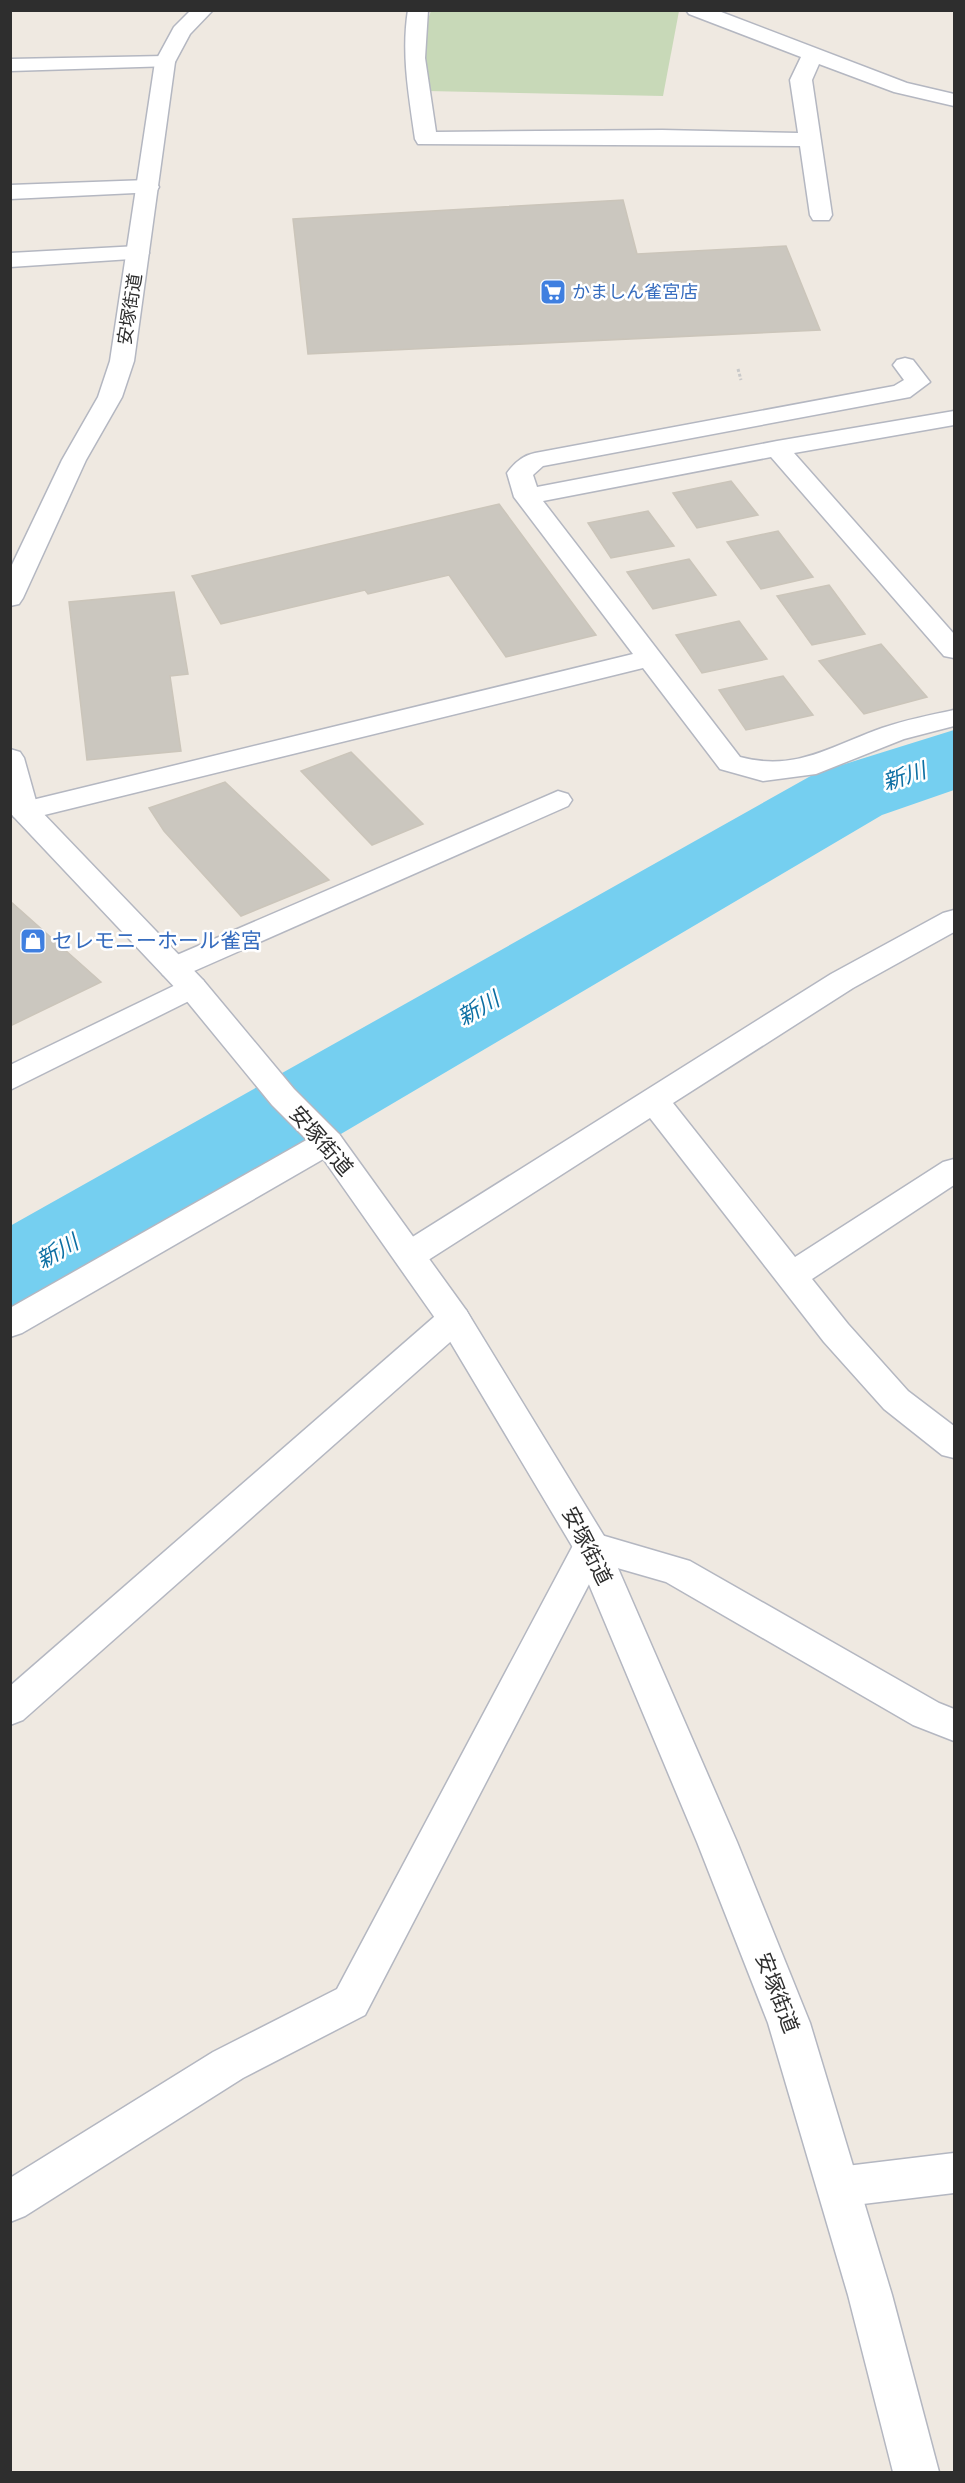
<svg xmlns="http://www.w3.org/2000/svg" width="965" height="2483" font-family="'Noto Sans','Noto Sans JP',sans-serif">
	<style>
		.cemetery { fill: #c8d9b8 }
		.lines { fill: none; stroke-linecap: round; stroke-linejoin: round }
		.river { fill: #75cff0; fill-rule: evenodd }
		.building { fill: #cbc7bf; stroke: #cbc5ba; stroke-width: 1.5 }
		.street-casing { stroke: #b4b7c1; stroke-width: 3 }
		.secondary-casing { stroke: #b4b7c1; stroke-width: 3 }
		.path { stroke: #c9c9c9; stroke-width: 3; stroke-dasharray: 3 2; stroke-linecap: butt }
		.street { fill: #fff; fill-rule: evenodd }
		.secondary { fill: #fff; fill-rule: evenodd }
		.labels { text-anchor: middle; stroke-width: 5; stroke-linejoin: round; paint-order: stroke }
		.far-shop-label { font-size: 18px; fill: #366cbe; stroke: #fff; text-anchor: start }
		.far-street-label { font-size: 18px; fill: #2e2e2e; stroke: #fff }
		.shop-label { font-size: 21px; fill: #366cbe; stroke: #fff; text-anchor: start }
		.street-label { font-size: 21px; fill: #2e2e2e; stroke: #fff }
		.water-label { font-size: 22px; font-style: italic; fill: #0d6fa3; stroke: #fff }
	</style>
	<rect width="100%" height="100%" fill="#efe9e1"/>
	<!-- cemetery -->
	<path class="cemetery" d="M431,11L678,10L679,11L663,96L427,91L424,30Z"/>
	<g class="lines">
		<!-- river -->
		<path class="river" d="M954,730V790L882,815L49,1306L10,1318V1226L816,773Z"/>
	</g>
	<!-- building -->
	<g class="building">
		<path d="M623,200L637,254L786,246L820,330L308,354L293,219Z"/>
		<path d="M731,481L758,515L697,528L673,493Z"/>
		<path d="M499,504L596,635L506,657L449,575L368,594L365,590L221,624L192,576Z"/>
		<path d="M648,511L674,546L611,558L588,523Z"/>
		<path d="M778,531L813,577L761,589L727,542Z"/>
		<path d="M689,559L716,595L653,609L627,572Z"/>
		<path d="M829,585L865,634L812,645L777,596Z"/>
		<path d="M174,592L188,674L170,676L181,751L87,760L69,602Z"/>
		<path d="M739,621L767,659L702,673L676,635Z"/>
		<path d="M881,644L927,697L864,714L819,661Z"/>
		<path d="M783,676L813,715L746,730L719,690Z"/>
		<path d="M351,752L423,824L372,845L301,771Z"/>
		<path d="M225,782L329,880L241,916L164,831L149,808Z"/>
		<path d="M10,901L101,982L10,1026Z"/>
	</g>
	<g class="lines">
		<!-- street casing -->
		<g class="street-casing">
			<g id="street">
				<path d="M408,10H428L425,58L436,132L662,130L798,133L790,80L801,57L689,14L686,10H716L907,83L954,94V106L894,92L819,64L812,80L832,215L829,220H813L810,215L800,146L418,144L415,139C409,96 401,54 408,10Z"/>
				<path d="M165,56L172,58L175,62L172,66L10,71V59Z"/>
				<path d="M148,180L156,182L159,187L156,192L10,199V185Z"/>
				<path d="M138,246L146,248L149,253L146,258L10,267V253Z"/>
				<path d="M905,358L913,360L930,382L910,397L543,466L533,475L537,487L777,441L954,411V425L794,453L954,634V658L944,656L771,457L543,501L740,757C796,772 831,746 882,728C905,720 930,715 954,710V726L904,739L816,774L763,781L720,769L643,668L24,820L14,817L10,812L14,805L24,802L633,654L514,497L507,473C514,463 524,455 535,453L894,386L904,380L893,365L897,360Z"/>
				<path d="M558,791L568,794L572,800L568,806L185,975L174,978L163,975L159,968L163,961Z"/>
				<path d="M954,910V932L853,988L673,1103L795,1257L943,1162L954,1159V1185L812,1279L848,1324L908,1391L954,1426V1458L942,1455L884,1409L824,1342L650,1118L422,1264L410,1267L398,1264L393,1255L398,1246L831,974L943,913Z"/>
				<path d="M192,977L203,980L207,987L203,994L10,1090V1065Z"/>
				<path d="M328,1131L339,1134L344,1142L339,1150L22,1333L10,1337V1308L317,1134Z"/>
				<path d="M454,1306L466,1310L471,1319L466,1328L23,1720L10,1725V1686L442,1310Z"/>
				<path d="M591,1532L690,1561L939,1703L954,1709V1741L913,1725L666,1582L600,1563L365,2015L243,2078L25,2216L10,2222V2178L213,2052L337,1989L578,1536Z"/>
				<path d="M954,2153V2193L838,2207L823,2201L817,2187L823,2173L838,2167Z"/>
			</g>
		</g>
		<!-- secondary casing -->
		<g class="secondary-casing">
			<g id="secondary">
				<path d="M191,10H213L190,34L175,62L134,361L122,397L86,460L23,598L19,604L10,606V569L62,460L98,397L110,361L155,62L174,27Z"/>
				<path d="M10,749L20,752L24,758L38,808L203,980L294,1089L339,1134L466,1310L604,1536L737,1842L810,2023L892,2295L939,2472H893L848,2295L768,2023L697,1842L575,1551L442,1328L317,1150L272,1105L181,994L14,817L10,812Z"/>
			</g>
		</g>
		<!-- path -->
		<path class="path" d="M738,369L741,380"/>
		<!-- street -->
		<use href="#street" class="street"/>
		<!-- secondary -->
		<use href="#secondary" class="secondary"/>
	</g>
	<!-- icons -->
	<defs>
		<g id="supermarket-square" transform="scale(1.35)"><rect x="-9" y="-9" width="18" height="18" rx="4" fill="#3f7fe0" stroke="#fff"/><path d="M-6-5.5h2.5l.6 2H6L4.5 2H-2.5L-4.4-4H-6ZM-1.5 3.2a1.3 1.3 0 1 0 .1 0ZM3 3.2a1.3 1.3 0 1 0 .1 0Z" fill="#fff"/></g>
		<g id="shop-square" transform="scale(1.35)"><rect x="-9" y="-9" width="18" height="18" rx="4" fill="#3f7fe0" stroke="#fff"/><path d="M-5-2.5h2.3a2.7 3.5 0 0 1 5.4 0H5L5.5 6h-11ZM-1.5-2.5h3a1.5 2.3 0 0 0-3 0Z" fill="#fff"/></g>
	</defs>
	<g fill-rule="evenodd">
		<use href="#supermarket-square" x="553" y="292"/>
		<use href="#shop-square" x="33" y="941"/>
	</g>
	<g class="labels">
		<!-- far-shop labels -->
		<g class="far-shop-label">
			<text x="572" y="298">かましん雀宮店</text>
		</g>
		<!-- far-street labels -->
		<g class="far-street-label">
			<text transform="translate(130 309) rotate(-81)" y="6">安塚街道</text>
		</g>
		<!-- shop labels -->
		<g class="shop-label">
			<text x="52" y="948">セレモニーホール雀宮</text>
		</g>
		<!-- street labels -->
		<g class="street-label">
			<text transform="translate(321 1141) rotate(49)" y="7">安塚街道</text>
			<text transform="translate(587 1546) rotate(63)" y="7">安塚街道</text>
			<text transform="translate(777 1993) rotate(69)" y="7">安塚街道</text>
		</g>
		<!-- water labels -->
		<g class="water-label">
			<text transform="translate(904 776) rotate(-18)" y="8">新川</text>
			<text transform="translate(478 1008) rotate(-30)" y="8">新川</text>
			<text transform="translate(57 1251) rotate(-30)" y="8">新川</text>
		</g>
	</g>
	<!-- border -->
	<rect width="965" height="2483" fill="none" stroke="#2e2e2e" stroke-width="24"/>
</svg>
